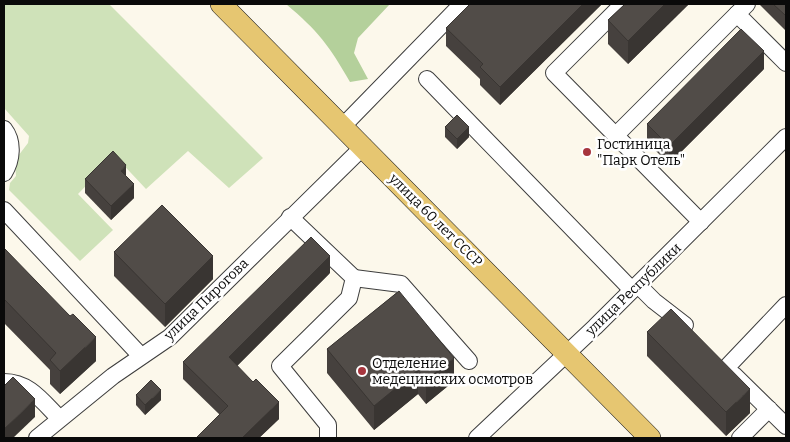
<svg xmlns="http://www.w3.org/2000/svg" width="790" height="442" font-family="Bitter,serif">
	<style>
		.green { fill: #cfe2b9 }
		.forest { fill: #b4d09b }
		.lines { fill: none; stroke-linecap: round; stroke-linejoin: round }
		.minor-casing { stroke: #3d3d3d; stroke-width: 18 }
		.major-casing { stroke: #1b1b1b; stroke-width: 22 }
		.minor { stroke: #fff; stroke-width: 16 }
		.major { stroke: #e6c671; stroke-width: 21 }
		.wall { fill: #46413e }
		.shaded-wall { fill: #393532 }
		.building { fill: #514c48; stroke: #393532 }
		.poi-dot { fill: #a7363e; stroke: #fff; stroke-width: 2 }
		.labels { text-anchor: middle; stroke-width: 5; stroke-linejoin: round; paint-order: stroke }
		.poi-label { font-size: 14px; fill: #0a0a0a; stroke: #fff; text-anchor: start }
		.street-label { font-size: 14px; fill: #0a0a0a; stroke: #fff }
	</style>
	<rect width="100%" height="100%" fill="#fcf8eb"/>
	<!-- green -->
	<path class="green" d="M4,4H109L263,158L229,188L188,151L146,189L115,156L78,194L113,230L80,261L9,190L10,183L16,176L15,160L28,143L29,136L4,108Z"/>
	<!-- forest -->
	<path class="forest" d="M286,4H390L358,38L354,53L368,79L350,82C329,45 318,31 286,4Z"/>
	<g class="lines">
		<!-- minor casing -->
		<g class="minor-casing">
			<g id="minor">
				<path d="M623,4L554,73L701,222"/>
				<path d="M747,4L737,14L786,63"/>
				<path d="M427,79L632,290"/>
				<path d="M343,126L462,4"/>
				<path d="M4,129C14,142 12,160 4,173"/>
				<path d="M616,135L737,14"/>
				<path d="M4,210L141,356"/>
				<path d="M290,217L354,278L349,298L280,366L328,425V438"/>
				<path d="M354,278L401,284L469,361"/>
				<path d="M638,285L654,301L685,325"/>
				<path d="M727,367L786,305"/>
				<path d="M734,375L786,426"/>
				<path d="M4,382C29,382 42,401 59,418"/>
				<path d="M37,438L113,376L170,337L364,146"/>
				<path d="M477,438L595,327L786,137"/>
				<path d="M740,438L769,409"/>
			</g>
		</g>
		<!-- major casing -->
		<g class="major-casing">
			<path id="major" d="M221,4L650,438"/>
		</g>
		<!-- minor -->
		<use href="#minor" class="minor"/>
		<!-- major -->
		<use href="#major" class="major"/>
	</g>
	<!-- wall -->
	<g class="wall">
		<path d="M601,4V5L500,105L480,85V79L446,46V28Z"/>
		<path d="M625,4H689L628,64L608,44V20Z"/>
		<path d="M759,4H786V28L785,30Z"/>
		<path d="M764,69L669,164L647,142V124Z"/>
		<path d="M445,127L469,137L457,149L445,137Z"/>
		<path d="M126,176L134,198L111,220L85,193V179Z"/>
		<path d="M4,248L96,361L60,394L50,384V370L4,323Z"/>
		<path d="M114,252L213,279L165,327L114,276Z"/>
		<path d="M330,273L237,366L279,419L259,438H196L220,415L183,379V362Z"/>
		<path d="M399,291L454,381L426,404L418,394L374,430L327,373V349Z"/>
		<path d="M647,332L750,413L726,436L647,356Z"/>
		<path d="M136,395L161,400L145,415L136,405Z"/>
	</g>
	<!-- shaded-wall -->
	<g class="shaded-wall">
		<path d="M583,4H601V5L500,105V87Z"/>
		<path d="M665,4H689L628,64V41Z"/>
		<path d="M786,14V28L785,30V15Z"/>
		<path d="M764,51V69L669,164V146Z"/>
		<path d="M469,127V137L457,149V139Z"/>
		<path d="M126,165V179L121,171Z"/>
		<path d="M134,184V198L111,220V206Z"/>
		<path d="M213,256V279L165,327V304Z"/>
		<path d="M330,256V273L229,374V357Z"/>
		<path d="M96,337V361L60,394V371Z"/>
		<path d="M454,358V381L426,404V380Z"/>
		<path d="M418,370V394L374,430V406Z"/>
		<path d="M750,389V413L726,436V412Z"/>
		<path d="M161,390V400L145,415V405Z"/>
		<path d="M35,399V417L13,438H4V429Z"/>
		<path d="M279,402V419L259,438H242Z"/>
	</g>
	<!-- building -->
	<g class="building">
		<path d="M470,4H583L500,87L480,67L483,64L446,28Z"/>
		<path d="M625,4H665L628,41L608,20Z"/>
		<path d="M773,4H786V14L785,15Z"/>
		<path d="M741,29L764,51L669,146L647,124Z"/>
		<path d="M457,115L469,127L457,139L445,127Z"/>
		<path d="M113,151L126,165L121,171L134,184L111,206L85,179Z"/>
		<path d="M162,205L213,256L165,304L114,252Z"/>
		<path d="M311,237L330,256L229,357L253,382L256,379L279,402L242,438H196L228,406L183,362Z"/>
		<path d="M4,248L70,316L73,314L96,337L60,371L50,360L56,353L4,299Z"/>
		<path d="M399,291L454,358L426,380L418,370L374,406L327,349Z"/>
		<path d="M671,309L750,389L726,412L647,332Z"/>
		<path d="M13,377L35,399L4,429V386Z"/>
		<path d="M151,380L161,390L145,405L136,395Z"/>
	</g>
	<!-- markers -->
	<g class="poi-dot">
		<circle cx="587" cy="152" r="5"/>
		<circle cx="362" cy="371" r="5"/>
	</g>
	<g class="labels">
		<!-- poi labels -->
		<g class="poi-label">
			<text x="597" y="149">Гостиница<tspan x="597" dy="16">"Парк Отель"</tspan></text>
			<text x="372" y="368">Отделение<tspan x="372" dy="16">медецинских осмотров</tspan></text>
		</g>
		<!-- street labels -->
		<g class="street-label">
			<text transform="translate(436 220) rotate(45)" y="5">улица 60 лет СССР</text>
			<text transform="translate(633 289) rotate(-44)" y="5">улица Республики</text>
			<text transform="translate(206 299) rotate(-44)" y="5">улица Пирогова</text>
		</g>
	</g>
	<!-- border -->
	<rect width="790" height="442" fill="none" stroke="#0a0a0a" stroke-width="10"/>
</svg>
